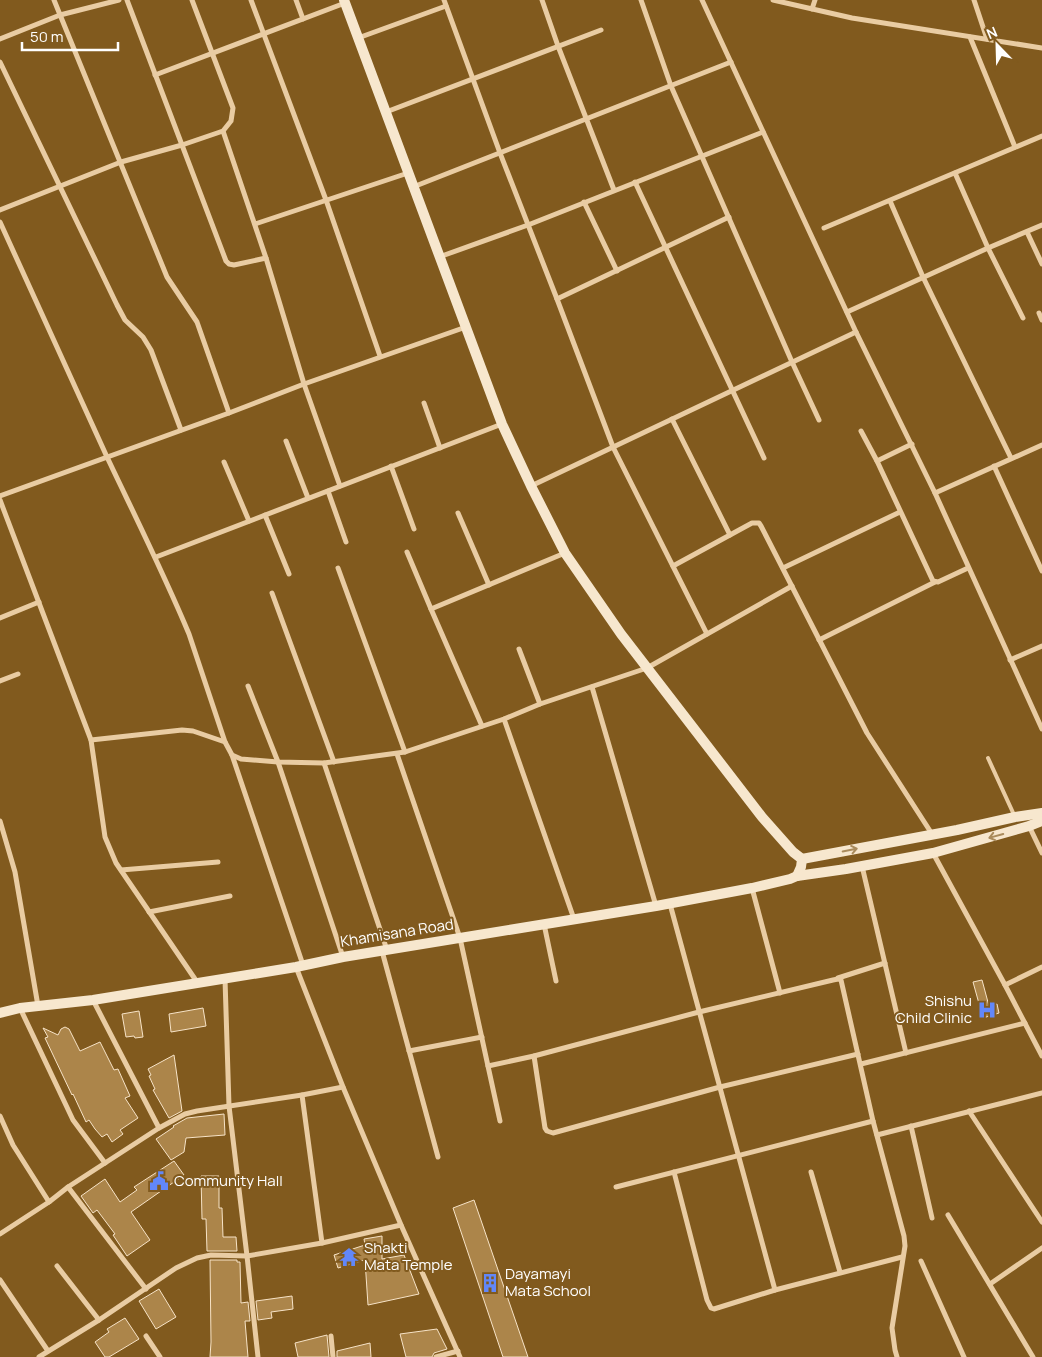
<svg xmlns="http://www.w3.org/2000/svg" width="1042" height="1357" font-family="Manrope,sans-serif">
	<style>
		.building { fill: #ac854a; stroke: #f7e3c7 }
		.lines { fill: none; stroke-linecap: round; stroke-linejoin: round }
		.lane { stroke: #e9cca3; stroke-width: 4 }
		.street { stroke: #e9cca3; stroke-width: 5 }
		.secondary { stroke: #f7e7ce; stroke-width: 10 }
		.oneway { stroke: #aa8b5c }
		.labels { text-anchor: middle; stroke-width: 4; stroke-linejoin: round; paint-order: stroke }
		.street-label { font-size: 15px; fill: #fff; stroke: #815a1e }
		.poi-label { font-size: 15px; fill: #fff; stroke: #815a1e; text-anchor: start }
	</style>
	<rect width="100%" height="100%" fill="#815a1e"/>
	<!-- building -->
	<g class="building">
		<path d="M982,980L989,1006L997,1004L999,1013L983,1018L973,982Z"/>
		<path d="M203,1008L206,1026L171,1032L169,1014Z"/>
		<path d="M139,1011L143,1037L135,1038L134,1036L126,1037L122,1014Z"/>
		<path d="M65,1027L69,1029L80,1051L100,1042L114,1070L118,1069L130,1096L125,1098L138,1118L120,1130L123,1134L112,1142L107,1134L102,1137L95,1129L89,1120L86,1122L73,1094L72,1095L45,1038L48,1037L43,1028L58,1035L61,1029Z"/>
		<path d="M174,1055L182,1111L169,1118L153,1090L155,1089L149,1076L151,1075L148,1069Z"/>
		<path d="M224,1114L225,1135L186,1138L184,1152L171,1160L156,1139L174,1127L173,1126L187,1118Z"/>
		<path d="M174,1161L184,1175L131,1212L150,1240L127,1256L113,1235L115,1234L97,1210L93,1213L81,1196L105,1179L120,1202L137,1190L134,1187Z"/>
		<path d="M201,1176H219V1208H222L223,1237H236L237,1251H207L206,1219H202Z"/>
		<path d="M474,1200L528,1357H503L453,1208Z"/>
		<path d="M382,1236V1259L404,1255L419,1294L368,1305L365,1260L338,1268L334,1255L365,1245L364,1239Z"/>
		<path d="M210,1260H237V1262H240L241,1303L248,1302L250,1321H245L248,1357H210L211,1342Z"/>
		<path d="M159,1289L176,1317L156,1329L139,1301Z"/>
		<path d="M292,1296L293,1309L271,1312L272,1318L258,1320L256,1301Z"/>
		<path d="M125,1318L139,1339L109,1357H105L95,1342L109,1332L107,1329Z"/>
		<path d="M437,1329L447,1349L434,1353L432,1357H406L400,1334Z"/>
		<path d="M327,1335L329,1357H298L295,1343Z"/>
		<path d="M370,1343L371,1357H337V1351Z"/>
	</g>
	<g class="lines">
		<!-- lane -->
		<path class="lane" d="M988,758L1015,817"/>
		<!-- street -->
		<g class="street">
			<path d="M54,0L167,277L197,322L229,413"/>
			<path d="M127,0L226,261L229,264L234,265L266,258"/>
			<path d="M251,0L326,200L380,356"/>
			<path d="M296,0L303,19"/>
			<path d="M444,0L500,153L557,299L613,447L707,634"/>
			<path d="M542,0L558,46L614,190"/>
			<path d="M641,0L671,86L792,362L819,420"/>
			<path d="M702,0L856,332L935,493L1042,729"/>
			<path d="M773,0L852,18L1042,48"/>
			<path d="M974,0L987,39"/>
			<path d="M812,9L815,0"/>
			<path d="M970,37L1015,147"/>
			<path d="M358,38L446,6"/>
			<path d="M0,39L60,15L119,0"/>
			<path d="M0,62L117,305L125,320L143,337L151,350L181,430"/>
			<path d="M155,75L345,3"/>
			<path d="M386,112L601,30"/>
			<path d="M223,131L266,258L304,384L340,486"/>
			<path d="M955,173L988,248L1023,318"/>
			<path d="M635,182L764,458"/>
			<path d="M413,187L731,62"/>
			<path d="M890,201L923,277L1011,458"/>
			<path d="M584,202L617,271"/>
			<path d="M0,210L121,162L182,145L223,131L231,121L233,108L192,0"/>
			<path d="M0,222C36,300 71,379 107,457C135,516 164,574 189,634L225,742"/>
			<path d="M255,224L408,173"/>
			<path d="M824,228L1042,136"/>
			<path d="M1027,232L1042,264"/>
			<path d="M439,257L528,225L763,132"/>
			<path d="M557,299L729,217"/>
			<path d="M847,312L988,248L1042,225"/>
			<path d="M1039,313L1042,320"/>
			<path d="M424,403L440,448"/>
			<path d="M672,419L730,535"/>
			<path d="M861,431L877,461L933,581L938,582L968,568"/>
			<path d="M286,441L308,498"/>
			<path d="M877,461L912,444"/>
			<path d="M224,462L249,521"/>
			<path d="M391,466L414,529"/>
			<path d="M994,466L1042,571"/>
			<path d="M531,486L856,332"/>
			<path d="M328,491L346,542"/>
			<path d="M935,493L1042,445"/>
			<path d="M0,496L229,413L304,384L466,327"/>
			<path d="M0,500L91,740L105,837L116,863L197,982"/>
			<path d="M458,513L489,585"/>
			<path d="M265,515L289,574"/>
			<path d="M407,552L431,609L482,726"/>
			<path d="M156,557L502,424"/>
			<path d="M673,566L752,523H759L761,526L867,733L932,834"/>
			<path d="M338,568L405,752"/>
			<path d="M783,568L900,512"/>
			<path d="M272,593L334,762"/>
			<path d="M431,609L565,553"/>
			<path d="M0,618L39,602"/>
			<path d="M819,640L935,582"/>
			<path d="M519,649L540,704"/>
			<path d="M1010,660L1042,646"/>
			<path d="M0,681L18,674"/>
			<path d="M248,686L278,762L343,957"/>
			<path d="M592,687L656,906"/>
			<path d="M504,719L574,919"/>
			<path d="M91,740L182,730L193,731L225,742L232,755L241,759L278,762L324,763L405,752L504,719L540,704L647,668L792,586"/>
			<path d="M397,754L460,938L500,1121"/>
			<path d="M232,755L303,965"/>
			<path d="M324,763L387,950"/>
			<path d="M0,821L15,872L38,1006"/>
			<path d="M1029,826L1042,853"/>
			<path d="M933,853L1005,985L1042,1056"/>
			<path d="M862,866L906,1053"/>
			<path d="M121,870L218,862"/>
			<path d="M752,888L780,993"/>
			<path d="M670,904L775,1290"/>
			<path d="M149,912L230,896"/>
			<path d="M544,924L556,981"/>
			<path d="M382,951L438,1157"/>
			<path d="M296,967L343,1087L401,1225L460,1357"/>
			<path d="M838,978L885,963"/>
			<path d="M225,979L229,1106L247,1256L258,1357"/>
			<path d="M1005,985L1042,967"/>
			<path d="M93,1000L159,1128"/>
			<path d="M20,1008L73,1120L105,1163"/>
			<path d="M409,1051L482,1037"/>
			<path d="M534,1056L545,1128L547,1131L553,1133L720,1087L858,1054"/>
			<path d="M861,1064L1025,1023"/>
			<path d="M488,1066L534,1056L699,1012L833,980L838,979L841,980L873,1121L904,1236L905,1246L892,1328L895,1350L897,1357"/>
			<path d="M302,1095L322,1243"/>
			<path d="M969,1111L1042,1222"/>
			<path d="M0,1116L13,1145L49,1202"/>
			<path d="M911,1126L932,1218"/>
			<path d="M877,1135L1042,1093"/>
			<path d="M674,1172L707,1300L711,1308L714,1309L775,1290L902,1257"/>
			<path d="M811,1172L840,1272"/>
			<path d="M68,1187L146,1289"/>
			<path d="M616,1187L873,1121"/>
			<path d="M948,1215L1033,1357"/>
			<path d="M0,1234L49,1202L68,1187L159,1128L185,1114L197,1111L302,1095L343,1087"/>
			<path d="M921,1261L964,1357"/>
			<path d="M57,1266L99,1320"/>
			<path d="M0,1280L48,1351"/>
			<path d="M990,1284L1042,1248"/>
			<path d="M146,1336L160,1357"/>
			<path d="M331,1336L333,1357"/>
			<path d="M39,1357L99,1320L176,1268L197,1258L211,1255L247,1256L322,1243L401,1225"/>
			<path d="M436,1357L458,1351"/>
		</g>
		<!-- secondary -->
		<g class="secondary">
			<path d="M344,0L502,424L531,486L565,553L621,634L762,817L793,852L802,859L801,867L797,876"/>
			<path d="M802,859L957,830L1015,817L1042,813"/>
			<path d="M0,1013L20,1008L93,1000L296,967L343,957L656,906L752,888L790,879L797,876L846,869L933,853L1029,826L1042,821"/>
		</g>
	</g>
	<!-- one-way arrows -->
	<defs><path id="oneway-shaft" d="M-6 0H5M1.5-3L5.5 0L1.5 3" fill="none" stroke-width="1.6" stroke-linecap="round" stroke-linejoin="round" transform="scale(1.25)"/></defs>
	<g class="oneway">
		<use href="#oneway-shaft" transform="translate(996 836) rotate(165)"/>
		<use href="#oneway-shaft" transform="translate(850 850) rotate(-11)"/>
	</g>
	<!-- icons -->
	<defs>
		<g id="hospital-bare" transform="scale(1.5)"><path d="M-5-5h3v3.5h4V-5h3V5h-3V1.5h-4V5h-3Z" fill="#6287f8" stroke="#815a1e" stroke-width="2.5" paint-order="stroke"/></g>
		<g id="civic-bare" transform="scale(1.5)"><path d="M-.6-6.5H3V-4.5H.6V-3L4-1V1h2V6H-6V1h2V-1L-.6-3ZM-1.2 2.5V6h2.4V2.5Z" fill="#6287f8" stroke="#815a1e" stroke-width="2.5" paint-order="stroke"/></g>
		<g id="temple-bare" transform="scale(1.5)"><path d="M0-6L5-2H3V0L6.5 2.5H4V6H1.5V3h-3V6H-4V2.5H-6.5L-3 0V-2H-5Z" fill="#6287f8" stroke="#815a1e" stroke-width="2.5" paint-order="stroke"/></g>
		<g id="building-bare" transform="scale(1.5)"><path d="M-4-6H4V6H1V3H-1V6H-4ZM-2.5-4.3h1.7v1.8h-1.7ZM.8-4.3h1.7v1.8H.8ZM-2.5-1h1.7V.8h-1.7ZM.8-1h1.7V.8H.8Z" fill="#6287f8" stroke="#815a1e" stroke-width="2.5" paint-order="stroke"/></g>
	</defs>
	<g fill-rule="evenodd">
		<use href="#hospital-bare" x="987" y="1010"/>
		<use href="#civic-bare" x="159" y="1181"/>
		<use href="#temple-bare" x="349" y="1257"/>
		<use href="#building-bare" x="490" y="1283"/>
	</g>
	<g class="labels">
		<!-- street labels -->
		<g class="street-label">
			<text transform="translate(397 933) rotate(-9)" y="5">Khamisana Road</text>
		</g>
		<!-- poi labels -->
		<g class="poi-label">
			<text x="972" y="1006" text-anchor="end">Shishu<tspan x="972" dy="17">Child Clinic</tspan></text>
			<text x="174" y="1186">Community Hall</text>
			<text x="364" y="1253">Shakti<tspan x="364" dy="17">Mata Temple</tspan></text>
			<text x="505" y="1279">Dayamayi<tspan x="505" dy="17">Mata School</tspan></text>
		</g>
	</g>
	<!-- north arrow -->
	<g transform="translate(997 45) rotate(337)" stroke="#815a1e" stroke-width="4" paint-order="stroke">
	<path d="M0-4L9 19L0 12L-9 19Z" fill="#ffffff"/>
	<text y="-8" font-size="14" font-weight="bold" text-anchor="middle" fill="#ffffff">N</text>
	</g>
	<!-- scale -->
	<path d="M22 42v8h96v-8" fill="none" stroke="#ffffff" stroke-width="2.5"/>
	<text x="30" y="42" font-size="15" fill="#ffffff" stroke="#815a1e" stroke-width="4" paint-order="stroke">50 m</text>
</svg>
